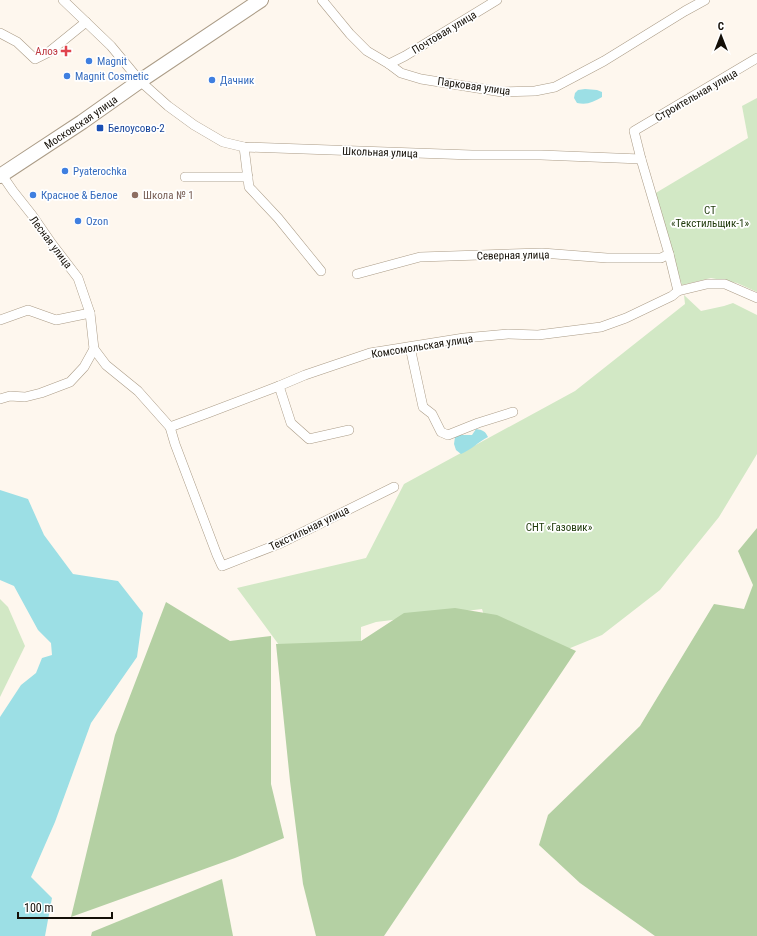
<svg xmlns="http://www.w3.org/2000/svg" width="757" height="936" font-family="'Roboto Condensed',sans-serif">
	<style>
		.green { fill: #d2e8c5 }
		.forest { fill: #b4d0a3 }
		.water { fill: #9cdfe5 }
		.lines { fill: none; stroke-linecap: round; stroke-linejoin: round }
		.minor-casing { stroke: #ab9c87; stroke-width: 10 }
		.highway-casing { stroke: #ab9c87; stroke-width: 16 }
		.minor { stroke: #fff; stroke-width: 9 }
		.highway { stroke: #fff; stroke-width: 14 }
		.health-dot { fill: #e0444e; stroke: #fff; stroke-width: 1.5 }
		.shop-dot { fill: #3f7fe0; stroke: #fff; stroke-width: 1.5 }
		.transit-dot { fill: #1a4fb4; stroke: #fff; stroke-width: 1.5 }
		.education-dot { fill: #8d6e63; stroke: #fff; stroke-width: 1.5 }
		.labels { text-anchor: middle; stroke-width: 3.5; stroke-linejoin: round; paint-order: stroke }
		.street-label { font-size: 11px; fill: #140f07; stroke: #fff }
		.health-label { font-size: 11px; fill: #be3a42; stroke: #fff; text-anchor: end }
		.shop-label { font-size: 11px; fill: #366cbe; stroke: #fff; text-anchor: start }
		.transit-label { font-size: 11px; fill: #164399; stroke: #fff; text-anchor: start }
		.education-label { font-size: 11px; fill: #785e54; stroke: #fff; text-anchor: start }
		.park-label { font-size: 11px; fill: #223c0e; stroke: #fff }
	</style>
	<rect width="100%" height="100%" fill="#fef7ee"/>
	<!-- green -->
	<g class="green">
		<path d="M757,98V292L737,283L711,278L682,285L654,194L748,138L742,106Z"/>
		<path d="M684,295L701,311L724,306L733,303L757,315V454L719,517L660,590L602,635L563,651L487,625L482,609L376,622L361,627V643L279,645L237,588L366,558L404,484L575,391L685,304Z"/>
		<path d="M0,599L8,607L25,646L0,697Z"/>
	</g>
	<!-- forest -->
	<g class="forest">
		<path d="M757,528V936H655L580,883L539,845L548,815L640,726L714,604L744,609L753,585L738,551Z"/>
		<path d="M166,602L230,641L271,636V784L284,838L235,858L71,917L115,735Z"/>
		<path d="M455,608L497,615L576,651L384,936H316L303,884L290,781L276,644L361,641L404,613Z"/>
		<path d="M222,879L233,936H91L92,932Z"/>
	</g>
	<!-- water -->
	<g class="water">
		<path d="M585,89L597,90L602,92V97C593,102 588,105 577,103L574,98L575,93L578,90Z"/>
		<path d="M476,429C483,430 485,431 488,437C478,442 471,450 461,454L456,450L454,444L455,437L457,435H472Z"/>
		<path d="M0,490L28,499L44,535L73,574L118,581L143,613L137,657L91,723L55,822L31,877L52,898L45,936H0V717L21,685L36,673L42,658L52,655L51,643L38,630L14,586L0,580Z"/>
	</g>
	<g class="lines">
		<!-- minor casing -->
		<g class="minor-casing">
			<g id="minor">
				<path d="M63,0L111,46L140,81L168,106L194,125L223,142L244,147L472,155H541L641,159"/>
				<path d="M322,0L350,34L367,51L389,64L401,73L421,79L502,92L535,91L555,87L604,61L685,11L705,0"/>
				<path d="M0,33L17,42L35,59L49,52L86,22"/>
				<path d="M389,64L405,56L497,0"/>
				<path d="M244,147L249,187L278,218L321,271"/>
				<path d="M2,175L13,191L32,215L52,244L78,278L90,313L94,349L106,365L138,391L170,427L175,444L217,555L222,566L281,543L394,487"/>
				<path d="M185,177H248"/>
				<path d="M357,274L420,257L542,253L607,258H661L669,254"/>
				<path d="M678,291L669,254L641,159L634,131L757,58"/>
				<path d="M0,320L28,310L56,320L90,313"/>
				<path d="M410,347L423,407L432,414L441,432L448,435L478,423L513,412"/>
				<path d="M279,386L291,423L309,439L349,430"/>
				<path d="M0,399L10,396L25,397L41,393L70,382L84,367L94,349"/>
				<path d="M170,427L208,413L279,386L305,375L370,353L464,338L508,334L538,335L601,327L626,318L672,296L678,291L707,284H725L757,298"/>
			</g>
		</g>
		<!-- highway casing -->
		<g class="highway-casing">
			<g id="highway">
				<path id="s1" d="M0,176L82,122L140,81L261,0"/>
			</g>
		</g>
		<!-- minor -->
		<use href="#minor" class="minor"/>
		<!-- highway -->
		<use href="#highway" class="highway"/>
	</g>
	<!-- markers -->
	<path class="health-dot" d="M64 45h4v4h4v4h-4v4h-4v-4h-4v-4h4z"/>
	<g class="shop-dot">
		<circle cx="89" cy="61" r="4"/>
		<circle cx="67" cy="76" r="4"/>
		<circle cx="212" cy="80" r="4"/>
		<circle cx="65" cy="171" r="4"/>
		<circle cx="33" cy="195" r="4"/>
		<circle cx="78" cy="221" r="4"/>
	</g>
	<rect class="transit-dot" x="96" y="124" width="8" height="8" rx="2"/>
	<circle class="education-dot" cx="135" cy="195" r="4"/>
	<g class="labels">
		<!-- street labels -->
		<g class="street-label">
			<text transform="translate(444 32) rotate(-31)" y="4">Почтовая улица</text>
			<text transform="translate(474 86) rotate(8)" y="4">Парковая улица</text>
			<text transform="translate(696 95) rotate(-30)" y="4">Строительная улица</text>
			<text dy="4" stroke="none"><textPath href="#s1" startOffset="97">Московская улица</textPath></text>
			<text transform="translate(380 152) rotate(2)" y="4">Школьная улица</text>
			<text transform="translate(51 242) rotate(53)" y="4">Лесная улица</text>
			<text transform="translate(513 255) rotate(-1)" y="4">Северная улица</text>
			<text transform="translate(422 346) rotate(-9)" y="4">Комсомольская улица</text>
			<text transform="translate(309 528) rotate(-26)" y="4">Текстильная улица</text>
		</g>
		<!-- health labels -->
		<g class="health-label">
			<text x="58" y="55">Алоэ</text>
		</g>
		<!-- shop labels -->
		<g class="shop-label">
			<text x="97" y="65">Magnit</text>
			<text x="75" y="80">Magnit Cosmetic</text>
			<text x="220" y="84">Дачник</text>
			<text x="73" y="175">Pyaterochka</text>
			<text x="41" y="199">Красное &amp; Белое</text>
			<text x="86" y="225">Ozon</text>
		</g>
		<!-- transit labels -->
		<g class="transit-label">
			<text x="108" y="132">Белоусово-2</text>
		</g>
		<!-- education labels -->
		<g class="education-label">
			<text x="143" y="199">Школа № 1</text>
		</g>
		<!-- park labels -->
		<g class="park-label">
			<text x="710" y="214">СТ<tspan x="710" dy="13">«Текстильщик-1»</tspan></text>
			<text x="559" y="531">СНТ «Газовик»</text>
		</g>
	</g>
	<!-- north arrow -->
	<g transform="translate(721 36)" stroke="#ffffff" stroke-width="3" paint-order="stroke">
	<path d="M0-3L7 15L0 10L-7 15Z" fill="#140f07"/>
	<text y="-6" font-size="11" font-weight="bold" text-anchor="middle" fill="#140f07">С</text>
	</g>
	<!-- scale -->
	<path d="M18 912v6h94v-6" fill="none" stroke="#140f07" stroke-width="2"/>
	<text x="24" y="912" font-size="12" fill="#140f07" stroke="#ffffff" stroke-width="3" paint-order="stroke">100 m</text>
</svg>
